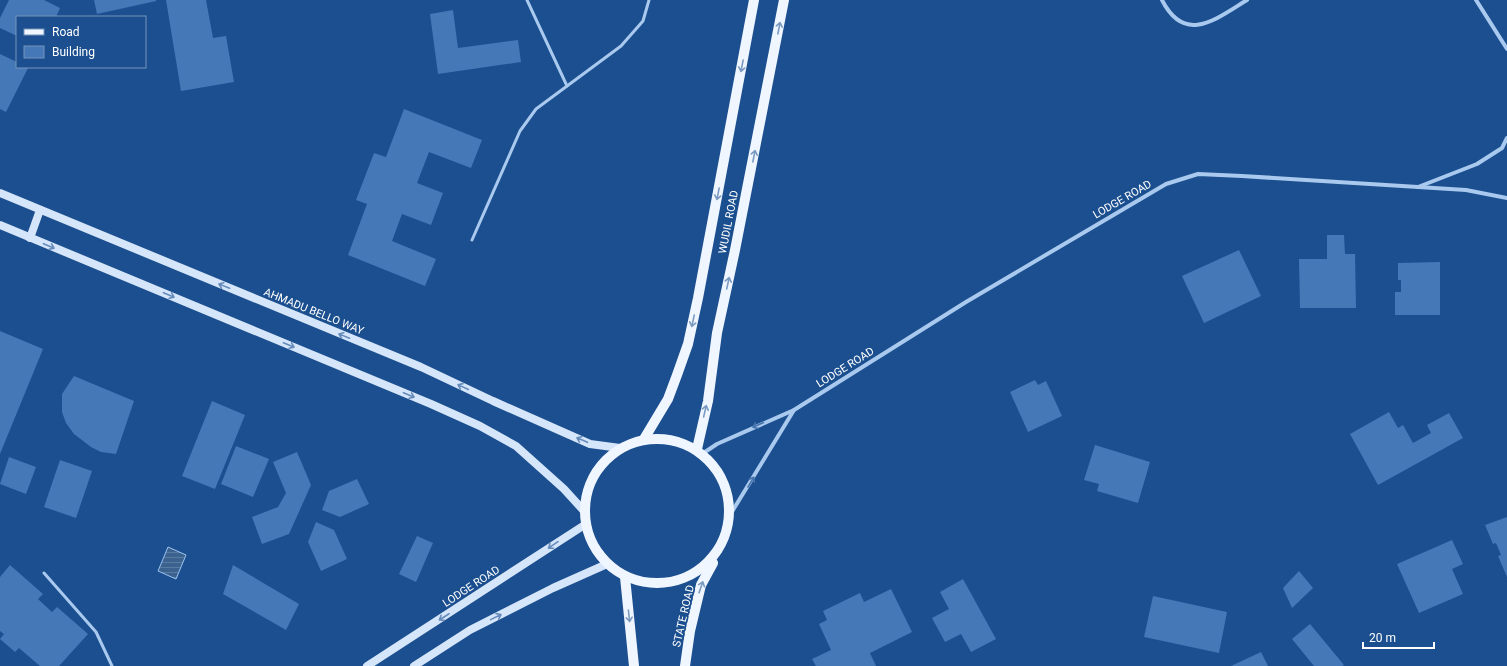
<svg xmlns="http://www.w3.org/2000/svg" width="1507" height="666" font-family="Roboto,sans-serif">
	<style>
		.water { fill: url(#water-rules); stroke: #9cc4f0 }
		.building { fill: #4478b7 }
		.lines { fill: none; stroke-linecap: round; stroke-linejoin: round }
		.lane { stroke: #a9c9ee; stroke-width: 3 }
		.street { stroke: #a9c9ee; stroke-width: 4 }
		.secondary { stroke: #d6e6fa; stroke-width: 8 }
		.primary { stroke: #f0f6ff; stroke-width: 10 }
		.oneway { stroke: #7b9ac1 }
		.oneway2 { stroke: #668bba }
		.oneway3 { stroke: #4674ac }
		.labels { text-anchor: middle; stroke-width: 3.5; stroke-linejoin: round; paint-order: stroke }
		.street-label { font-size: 11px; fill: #fff; stroke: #1b4f8f }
	</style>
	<defs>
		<pattern id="water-rules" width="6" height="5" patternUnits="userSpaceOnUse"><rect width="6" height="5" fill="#3c6290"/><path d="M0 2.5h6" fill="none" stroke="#597aa1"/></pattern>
	</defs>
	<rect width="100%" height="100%" fill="#1b4f8f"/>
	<!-- water -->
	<path class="water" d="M168,547L186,555L176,579L158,571Z"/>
	<!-- building -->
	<g class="building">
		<path d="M9,0H44L60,8L56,17H17V36L0,28V18Z"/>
		<path d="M94,0H156V1L97,14Z"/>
		<path d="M166,0H206L213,38L226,36L234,82L181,91Z"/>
		<path d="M453,10L458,48L518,40L521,62L438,74L430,14Z"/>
		<path d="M0,54L17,62V67L28,68L6,112L0,109Z"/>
		<path d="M404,109L482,140L471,168L429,152L417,183L443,193L431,225L402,214L392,241L436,259L425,286L348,255L367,204L356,200L374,153L386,157Z"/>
		<path d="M1327,235H1344L1345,254H1355L1356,308H1300L1299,259H1327Z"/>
		<path d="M1239,250L1261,296L1204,323L1182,276Z"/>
		<path d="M1440,262V315H1395V292H1401V280H1398V263Z"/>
		<path d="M0,331L43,349L0,454Z"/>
		<path d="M74,376L134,401L116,454L101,452L91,447L74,434L66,423L62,412V394Z"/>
		<path d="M1035,380L1038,385L1046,381L1062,416L1028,432L1010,392Z"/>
		<path d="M212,401L245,415L215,489L182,476Z"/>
		<path d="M1389,412L1398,428L1403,425L1413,443L1431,433L1427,425L1449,413L1463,438L1378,485L1350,434Z"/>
		<path d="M1095,445L1150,462L1138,503L1097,491L1099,484L1084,480Z"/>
		<path d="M236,446L269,459L253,497L221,484Z"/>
		<path d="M297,452L311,485L289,534L262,544L252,517L278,507L286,493L273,462Z"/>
		<path d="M9,457L36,467L26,494L0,484Z"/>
		<path d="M60,460L92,471L76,518L44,507Z"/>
		<path d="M357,479L369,504L340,517L322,510L329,491Z"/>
		<path d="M1507,517V577L1498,556L1501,555L1496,543L1493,544L1485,525Z"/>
		<path d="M316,522L334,530L347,559L321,571L308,542Z"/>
		<path d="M417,536L433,543L416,582L399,574Z"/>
		<path d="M1452,540L1463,564L1452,569L1463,594L1419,613L1397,564Z"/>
		<path d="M10,565L43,594L38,599L52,612L57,607L88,634L59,666H40L19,648L15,652L0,639L4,634L0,631V577Z"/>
		<path d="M233,565L299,604L286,630L223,594Z"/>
		<path d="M1299,571L1313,588L1292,608L1283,588Z"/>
		<path d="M963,579L996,639L971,652L961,634L945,642L932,618L949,609L940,592Z"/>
		<path d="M891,589L912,632L870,653L876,666H816L812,659L831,650L819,624L827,620L823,611L860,593L864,602Z"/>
		<path d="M1153,596L1227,612L1219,653L1144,637Z"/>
		<path d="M1310,624L1344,665L1342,666H1314L1292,639Z"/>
		<path d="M1261,652L1268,666H1231Z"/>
	</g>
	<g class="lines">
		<!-- lane -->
		<g class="lane">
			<path d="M527,0L567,86"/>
			<path d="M472,240L520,131L536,109L621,46L643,21L649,0"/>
			<path d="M44,573L96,632L112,666"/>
		</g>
		<!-- street -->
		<g class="street">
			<path d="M1162,0C1185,45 1216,19 1247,0"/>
			<path d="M1476,0L1507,49"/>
			<path d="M1418,187L1477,164L1502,148L1507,138"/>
			<path d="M702,454L717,444L794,410L966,302L1166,184L1198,174L1242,176L1466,190L1507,198"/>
			<path d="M730,515L794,410"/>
		</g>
		<!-- secondary -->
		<g class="secondary">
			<path d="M0,193L421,367L493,401L590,444L620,448"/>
			<path d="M0,225L431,404L480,426L516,446L564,489L584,511"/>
			<path d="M30,238L40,210"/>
			<path d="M367,666L586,524"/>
			<path d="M414,666L470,630L553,588L607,564"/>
		</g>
		<!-- primary -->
		<g class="primary">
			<circle cx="657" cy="511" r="72"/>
			<path d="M644,439L668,399L677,375L688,344L698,298L754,0"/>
			<path d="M697,449L708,401L717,333L735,250L784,0"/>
			<path d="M625,577L634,666"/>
			<path d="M685,666L690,631L701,585L713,563"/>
		</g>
	</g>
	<!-- one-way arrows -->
	<defs><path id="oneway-shaft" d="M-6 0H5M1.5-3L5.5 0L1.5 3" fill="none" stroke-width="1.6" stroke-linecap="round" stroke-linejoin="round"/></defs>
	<g class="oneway">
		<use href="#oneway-shaft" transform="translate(779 28) rotate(-79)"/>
		<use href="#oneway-shaft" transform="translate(742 66) rotate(101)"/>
		<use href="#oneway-shaft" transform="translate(754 156) rotate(-79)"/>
		<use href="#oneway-shaft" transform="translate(718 194) rotate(101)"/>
		<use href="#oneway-shaft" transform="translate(728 283) rotate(-78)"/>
		<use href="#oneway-shaft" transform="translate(693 321) rotate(102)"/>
		<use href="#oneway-shaft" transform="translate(705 411) rotate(-77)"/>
		<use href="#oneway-shaft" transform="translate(701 587) rotate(-71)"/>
		<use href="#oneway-shaft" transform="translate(629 616) rotate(84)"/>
	</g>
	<g class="oneway2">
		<use href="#oneway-shaft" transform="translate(49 246) rotate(23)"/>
		<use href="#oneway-shaft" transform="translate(224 286) rotate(-158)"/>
		<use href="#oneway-shaft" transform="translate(169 295) rotate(23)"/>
		<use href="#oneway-shaft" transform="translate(344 336) rotate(-158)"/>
		<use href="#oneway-shaft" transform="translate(289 345) rotate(23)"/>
		<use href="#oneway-shaft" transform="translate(463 387) rotate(-155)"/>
		<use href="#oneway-shaft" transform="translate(409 395) rotate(23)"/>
		<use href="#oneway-shaft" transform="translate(582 440) rotate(-157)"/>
		<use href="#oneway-shaft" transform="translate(553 545) rotate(145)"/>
		<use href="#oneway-shaft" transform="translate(444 617) rotate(147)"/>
		<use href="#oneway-shaft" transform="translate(496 617) rotate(-26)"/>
	</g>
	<g class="oneway3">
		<use href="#oneway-shaft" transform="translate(758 425) rotate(156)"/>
		<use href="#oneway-shaft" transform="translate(751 482) rotate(-59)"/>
	</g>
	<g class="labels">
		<!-- street labels -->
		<g class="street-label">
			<text transform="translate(1122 199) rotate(-30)" y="4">LODGE ROAD</text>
			<text transform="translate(728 222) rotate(-79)" y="4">WUDIL ROAD</text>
			<text transform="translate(314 311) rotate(22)" y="4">AHMADU BELLO WAY</text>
			<text transform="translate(845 367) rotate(-32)" y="4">LODGE ROAD</text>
			<text transform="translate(471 586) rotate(-33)" y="4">LODGE ROAD</text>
			<text transform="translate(683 616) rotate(-77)" y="4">STATE ROAD</text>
		</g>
	</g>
	<!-- legend -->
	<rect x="16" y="16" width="130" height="52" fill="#1b4f8f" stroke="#7695bc"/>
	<rect x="24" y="29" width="20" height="6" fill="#f0f6ff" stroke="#7695bc"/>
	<text x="52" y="36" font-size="12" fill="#ffffff">Road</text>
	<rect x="24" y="46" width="20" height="12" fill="#4478b7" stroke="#7695bc"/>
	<text x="52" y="56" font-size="12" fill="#ffffff">Building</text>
	<!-- scale -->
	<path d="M1363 642v6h71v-6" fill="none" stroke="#ffffff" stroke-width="2"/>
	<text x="1369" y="642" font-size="12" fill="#ffffff" stroke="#1b4f8f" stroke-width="3" paint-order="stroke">20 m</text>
</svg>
